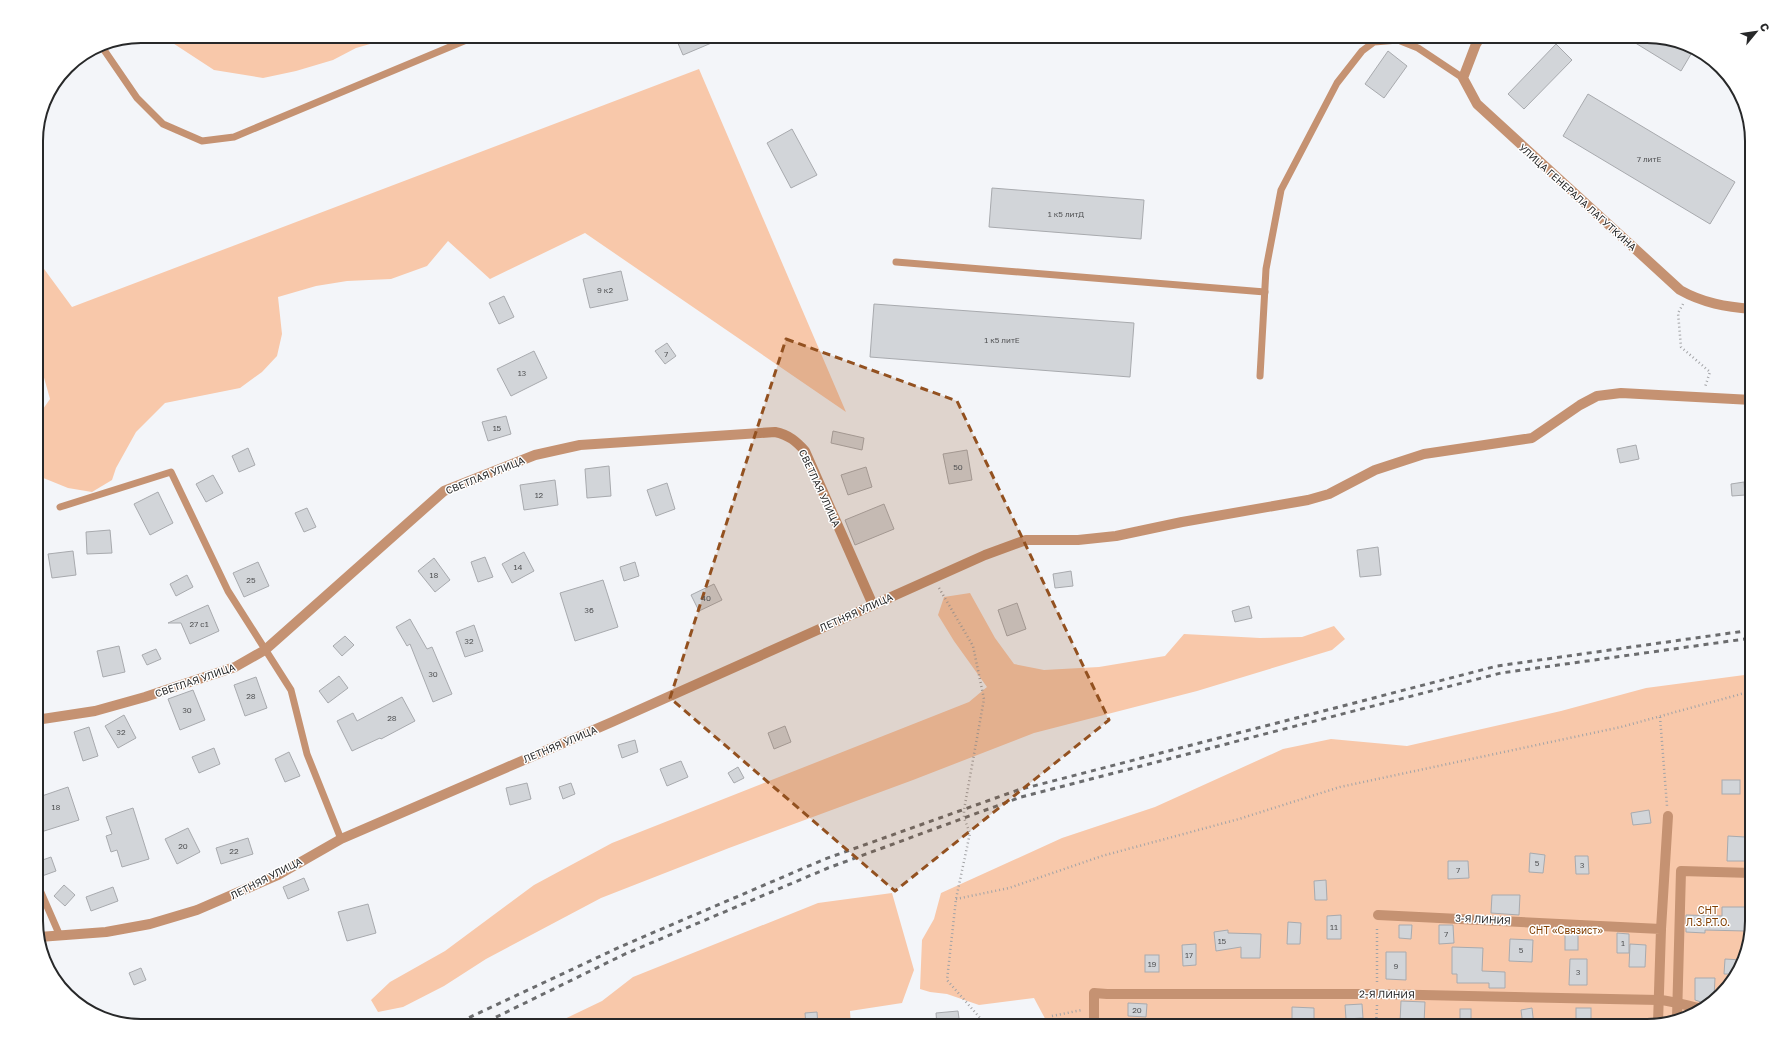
<svg xmlns="http://www.w3.org/2000/svg" width="1788" height="1062" font-family="'Golos Text',sans-serif">
	<style>
		.green { fill: #f8c8aa }
		.building { fill: #d2d5d9; stroke: #a8aaae }
		.lines { fill: none; stroke-linecap: round; stroke-linejoin: round }
		.path { stroke: #a2a3a6; stroke-width: 2.5; stroke-dasharray: 1 3; stroke-linecap: butt }
		.lane { stroke: #c59272; stroke-width: 7 }
		.street { stroke: #c59272; stroke-width: 10 }
		.rail { stroke: #6b6c6e; stroke-width: 3; stroke-dasharray: 5 5; stroke-linecap: butt }
		.marked { fill: #935120; fill-opacity: 0.2; stroke: #935120; stroke-width: 3; stroke-dasharray: 8 5; stroke-linejoin: round }
		.labels { text-anchor: middle; stroke-width: 3; stroke-linejoin: round; paint-order: stroke }
		.number-label { font-size: 8px; fill: #525355 }
		.street-label { font-size: 10px; fill: #272829; stroke: #fff }
		.park-label { font-size: 10px; fill: #813e00; stroke: #fff }
		.rim { fill: none; stroke: #272829; stroke-width: 2 }
	</style>
	<rect width="100%" height="100%" fill="#f3f5f9"/>
	<!-- green -->
	<g class="green">
		<path d="M162,36H398L356,48L333,60L296,71L263,78L214,70Z"/>
		<path d="M699,69L846,412L585,233L490,279L448,241L427,266L391,279L347,281L316,286L278,297L282,334L277,356L262,372L240,388L165,403L136,432L116,468L112,480L92,492L68,488L36,475V419L50,399L43,374L36,371V258L72,307Z"/>
		<path d="M970,593L995,638L1014,664L1044,670L1099,667L1165,656L1184,634L1260,638L1302,637L1334,626L1345,639L1332,650L1197,691L1034,733L913,780L729,848L601,898L486,959L444,986L403,1007L378,1012L371,1000L390,982L445,951L534,885L612,843L969,702L987,687L954,641L938,615L944,597Z"/>
		<path d="M1752,674V922L1738,974L1699,1012L1648,1026H1049L1034,998L979,1005L947,994L930,992L920,989L922,940L934,919L941,893L1062,838L1155,807L1283,749L1331,739L1407,746L1561,711L1646,688Z"/>
		<path d="M892,893L914,970L902,1003L850,1011L851,1026L552,1025L602,1001L633,977L818,903Z"/>
	</g>
	<!-- building -->
	<g class="building">
		<path d="M689,36H728L683,55L677,41Z"/>
		<path d="M1624,36H1647L1694,49L1681,71Z"/>
		<path d="M1556,44L1572,60L1524,109L1508,94Z"/>
		<path d="M1388,51L1407,66L1384,98L1365,84Z"/>
		<path d="M1588,94L1735,182L1710,224L1563,136Z"/>
		<path d="M792,129L817,175L791,188L767,143Z"/>
		<path d="M992,188L1144,200L1141,239L989,227Z"/>
		<path d="M621,271L628,300L590,308L583,279Z"/>
		<path d="M504,296L514,317L499,324L489,303Z"/>
		<path d="M874,304L1134,323L1130,377L870,357Z"/>
		<path d="M667,343L676,356L665,364L655,351Z"/>
		<path d="M534,351L547,378L511,396L497,369Z"/>
		<path d="M506,416L511,434L488,441L482,422Z"/>
		<path d="M833,431L864,438L862,450L831,443Z"/>
		<path d="M1636,445L1639,459L1620,463L1617,449Z"/>
		<path d="M248,448L255,465L239,472L232,456Z"/>
		<path d="M967,450L972,480L949,484L943,454Z"/>
		<path d="M609,466L611,496L587,498L585,469Z"/>
		<path d="M866,467L872,487L848,495L841,475Z"/>
		<path d="M213,475L223,493L206,502L196,484Z"/>
		<path d="M555,480L558,505L524,510L520,485Z"/>
		<path d="M1744,482L1745,495L1732,496L1731,484Z"/>
		<path d="M667,483L675,509L656,516L647,490Z"/>
		<path d="M158,492L173,523L150,535L134,504Z"/>
		<path d="M884,504L894,529L855,545L845,520Z"/>
		<path d="M307,508L316,527L304,532L295,513Z"/>
		<path d="M110,530L112,553L87,554L86,532Z"/>
		<path d="M1378,547L1381,575L1360,577L1357,550Z"/>
		<path d="M73,551L76,575L52,578L48,554Z"/>
		<path d="M524,552L534,571L512,583L502,564Z"/>
		<path d="M485,557L493,577L478,582L471,562Z"/>
		<path d="M434,558L450,580L435,592L418,571Z"/>
		<path d="M258,562L269,586L244,597L233,573Z"/>
		<path d="M635,562L639,576L624,581L620,567Z"/>
		<path d="M1071,571L1073,586L1055,588L1053,574Z"/>
		<path d="M187,575L193,587L176,596L170,584Z"/>
		<path d="M603,580L618,627L575,641L560,593Z"/>
		<path d="M714,584L722,600L699,611L691,595Z"/>
		<path d="M1017,603L1026,629L1007,636L998,610Z"/>
		<path d="M208,605L219,631L190,644L181,623H168Z"/>
		<path d="M1249,606L1252,618L1235,622L1232,611Z"/>
		<path d="M410,619L427,649L432,647L452,694L433,702L410,644L407,646L396,627Z"/>
		<path d="M474,625L483,651L465,657L456,632Z"/>
		<path d="M345,636L354,645L342,656L333,646Z"/>
		<path d="M119,646L125,672L103,677L97,651Z"/>
		<path d="M156,649L161,659L147,665L142,655Z"/>
		<path d="M339,676L348,688L328,703L319,691Z"/>
		<path d="M256,677L267,708L245,716L234,685Z"/>
		<path d="M193,690L205,720L180,730L168,699Z"/>
		<path d="M402,697L415,721L381,739L380,738L352,751L337,721L353,713L357,721Z"/>
		<path d="M124,715L136,738L118,748L105,726Z"/>
		<path d="M785,726L791,742L774,749L768,733Z"/>
		<path d="M89,727L98,756L83,761L74,732Z"/>
		<path d="M635,740L638,752L622,758L618,745Z"/>
		<path d="M214,748L220,764L199,773L192,757Z"/>
		<path d="M289,752L300,776L285,782L275,759Z"/>
		<path d="M681,761L688,777L667,786L660,769Z"/>
		<path d="M738,767L744,778L734,783L728,773Z"/>
		<rect x="1722" y="780" width="18" height="14"/>
		<path d="M527,783L531,799L510,805L506,788Z"/>
		<path d="M571,783L575,794L563,799L559,787Z"/>
		<path d="M68,787L79,820L41,832L36,816V798Z"/>
		<path d="M133,808L149,859L122,867L117,850L111,852L106,836L112,834L106,817Z"/>
		<path d="M1649,810L1651,823L1633,825L1631,813Z"/>
		<path d="M188,828L200,852L177,864L165,839Z"/>
		<path d="M1728,836L1745,837V861H1727Z"/>
		<path d="M248,838L253,854L221,864L216,848Z"/>
		<path d="M1530,853L1545,855L1543,873L1529,872Z"/>
		<path d="M1575,856H1588L1589,874H1576Z"/>
		<path d="M51,857L56,871L42,876L37,862Z"/>
		<path d="M1448,861H1468L1469,878L1448,879Z"/>
		<path d="M304,878L309,890L288,899L283,887Z"/>
		<path d="M1326,880L1327,900H1315L1314,881Z"/>
		<path d="M64,885L75,895L65,906L54,896Z"/>
		<path d="M113,887L118,901L91,911L86,897Z"/>
		<path d="M1492,895H1520L1519,915L1491,913Z"/>
		<path d="M368,904L376,933L347,941L338,912Z"/>
		<path d="M1722,907H1745V931L1705,930V933L1686,932V915L1722,916Z"/>
		<path d="M1341,915V939H1327V916Z"/>
		<path d="M1288,922L1301,923L1300,944H1287Z"/>
		<path d="M1399,925H1412L1411,939L1399,938Z"/>
		<path d="M1439,925H1453L1454,943L1439,944Z"/>
		<path d="M1228,930V933L1261,934L1260,958H1241V947L1216,951L1214,932Z"/>
		<path d="M1617,933L1629,934V953H1617Z"/>
		<rect x="1565" y="934" width="13" height="16"/>
		<path d="M1510,939L1533,940L1532,962L1509,961Z"/>
		<path d="M1196,944V965L1183,966L1182,945Z"/>
		<path d="M1630,944L1646,945L1645,967H1629Z"/>
		<path d="M1452,947L1483,948L1482,971L1505,972V988H1489V983H1457V974H1452Z"/>
		<path d="M1386,952H1406V980L1386,979Z"/>
		<rect x="1145" y="955" width="14" height="17"/>
		<path d="M1570,959H1587V985H1569Z"/>
		<path d="M1725,959L1742,960L1738,974H1724Z"/>
		<path d="M141,968L146,980L134,985L129,973Z"/>
		<path d="M1695,978H1715L1714,997L1707,1004L1695,1000Z"/>
		<path d="M1401,1001L1425,1002L1424,1023L1400,1022Z"/>
		<path d="M1128,1003L1147,1004L1146,1017L1128,1016Z"/>
		<path d="M1362,1004L1363,1018L1346,1019L1345,1005Z"/>
		<path d="M1292,1007L1314,1008V1026H1292Z"/>
		<path d="M1532,1008L1534,1026H1523L1521,1010Z"/>
		<rect x="1576" y="1008" width="15" height="18"/>
		<rect x="1460" y="1009" width="11" height="17"/>
		<path d="M958,1011L960,1026H937L936,1013Z"/>
		<path d="M817,1012L818,1026H806L805,1013Z"/>
	</g>
	<g class="lines">
		<!-- path -->
		<g class="path">
			<path d="M1683,304L1678,313L1681,347L1710,372L1705,387"/>
			<path d="M939,588L973,646L984,699L964,810V818L970,833L956,899L947,980L987,1026"/>
			<path d="M1660,717L1667,806"/>
			<path d="M956,899L1009,888L1102,856L1239,819L1340,787L1621,727L1752,691"/>
			<path d="M1377,982V927"/>
			<path d="M1052,1016L1082,1010"/>
			<path d="M1376,1026L1377,1005"/>
		</g>
		<!-- lane -->
		<g class="lane">
			<path d="M1466,36L1476,44"/>
			<path d="M100,44L137,98L163,124L202,141L234,137L476,36"/>
			<path d="M896,262L1265,292"/>
			<path d="M1260,376L1266,269L1281,190L1337,83L1362,51L1374,42L1398,40L1418,48L1463,78"/>
			<path d="M60,507L171,472L228,591L291,690L307,754L341,839"/>
			<path d="M36,881L60,936"/>
		</g>
		<!-- street -->
		<g class="street">
			<path d="M1481,36L1476,44L1463,78L1477,104L1680,290C1703,303 1726,307 1752,309"/>
			<path d="M36,720L95,711L145,697L235,667L265,650L444,491L535,455L580,445L775,432C789,435 796,441 805,451L873,605"/>
			<path d="M1378,915L1661,929L1658,1023"/>
			<path d="M1661,929L1668,816"/>
			<path d="M39,937L106,932L150,924L197,910L278,875L341,839L612,722L985,555L1026,540H1078L1116,536L1182,522L1308,500L1329,494L1375,470L1424,454L1532,438L1580,405L1597,396L1621,393L1752,400"/>
			<path d="M1677,1018L1681,871L1752,873"/>
			<path d="M1094,1026V993L1107,994H1377L1659,1000C1674,1001 1688,1006 1703,1009"/>
		</g>
		<!-- rail -->
		<g class="rail">
			<path d="M451,1026L622,946L825,859L1018,790L1497,666L1752,630"/>
			<path d="M478,1026L625,954L828,868L1021,797L1501,673L1752,638"/>
		</g>
	</g>
	<!-- marked area -->
	<path class="marked" d="M786,339L957,401L1109,720L895,891L670,698Z"/>
	<g class="labels">
		<!-- number labels -->
		<g class="number-label">
			<text x="1649" y="162">7 литЕ</text>
			<text x="1066" y="217">1 к5 литД</text>
			<text x="605" y="293">9 к2</text>
			<text x="1002" y="343">1 к5 литЕ</text>
			<text x="666" y="357">7</text>
			<text x="522" y="376">13</text>
			<text x="497" y="431">15</text>
			<text x="958" y="470">50</text>
			<text x="539" y="498">12</text>
			<text x="518" y="570">14</text>
			<text x="434" y="578">18</text>
			<text x="251" y="583">25</text>
			<text x="706" y="601">40</text>
			<text x="589" y="613">36</text>
			<text x="199" y="627">27 с1</text>
			<text x="469" y="644">32</text>
			<text x="433" y="677">30</text>
			<text x="251" y="699">28</text>
			<text x="187" y="713">30</text>
			<text x="392" y="721">28</text>
			<text x="121" y="735">32</text>
			<text x="56" y="810">18</text>
			<text x="183" y="849">20</text>
			<text x="234" y="854">22</text>
			<text x="1537" y="866">5</text>
			<text x="1582" y="868">3</text>
			<text x="1458" y="873">7</text>
			<text x="1334" y="930">11</text>
			<text x="1446" y="937">7</text>
			<text x="1222" y="944">15</text>
			<text x="1623" y="946">1</text>
			<text x="1521" y="953">5</text>
			<text x="1189" y="958">17</text>
			<text x="1152" y="967">19</text>
			<text x="1396" y="969">9</text>
			<text x="1578" y="975">3</text>
			<text x="1137" y="1013">20</text>
		</g>
		<!-- street labels -->
		<g class="street-label">
			<text transform="translate(1578 197) rotate(42)" y="4">УЛИЦА ГЕНЕРАЛА ЛАГУТКИНА</text>
			<text transform="translate(485 475) rotate(-22)" y="4">СВЕТЛАЯ УЛИЦА</text>
			<text transform="translate(820 488) rotate(65)" y="4">СВЕТЛАЯ УЛИЦА</text>
			<text transform="translate(856 612) rotate(-24)" y="4">ЛЕТНЯЯ УЛИЦА</text>
			<text transform="translate(195 680) rotate(-19)" y="4">СВЕТЛАЯ УЛИЦА</text>
			<text transform="translate(560 744) rotate(-23)" y="4">ЛЕТНЯЯ УЛИЦА</text>
			<text transform="translate(266 878) rotate(-27)" y="4">ЛЕТНЯЯ УЛИЦА</text>
			<text transform="translate(1483 919) rotate(3)" y="4">3-Я ЛИНИЯ</text>
			<text transform="translate(1387 994) rotate(1)" y="4">2-Я ЛИНИЯ</text>
		</g>
		<!-- park labels -->
		<g class="park-label">
			<text x="1708" y="914">СНТ<tspan x="1708" dy="12">Л.З.Р.Т.О.</tspan></text>
			<text x="1566" y="934">СНТ «Связист»</text>
		</g>
	</g>
	<!-- crop -->
	<path d="M0 0H1788V1062H0ZM141 43H1647A98 98 0 0 1 1745 141V921A98 98 0 0 1 1647 1019H141A98 98 0 0 1 43 921V141A98 98 0 0 1 141 43Z" fill="#fff" fill-rule="evenodd"/>
	<path class="rim" d="M141 43H1647A98 98 0 0 1 1745 141V921A98 98 0 0 1 1647 1019H141A98 98 0 0 1 43 921V141A98 98 0 0 1 141 43Z"/>
	<!-- north arrow -->
	<g transform="translate(1756 32) rotate(61)" stroke="#ffffff" stroke-width="3" paint-order="stroke">
	<path d="M0-3L7 15L0 10L-7 15Z" fill="#272829"/>
	<text y="-6" font-size="11" font-weight="bold" text-anchor="middle" fill="#272829">С</text>
	</g>
</svg>
